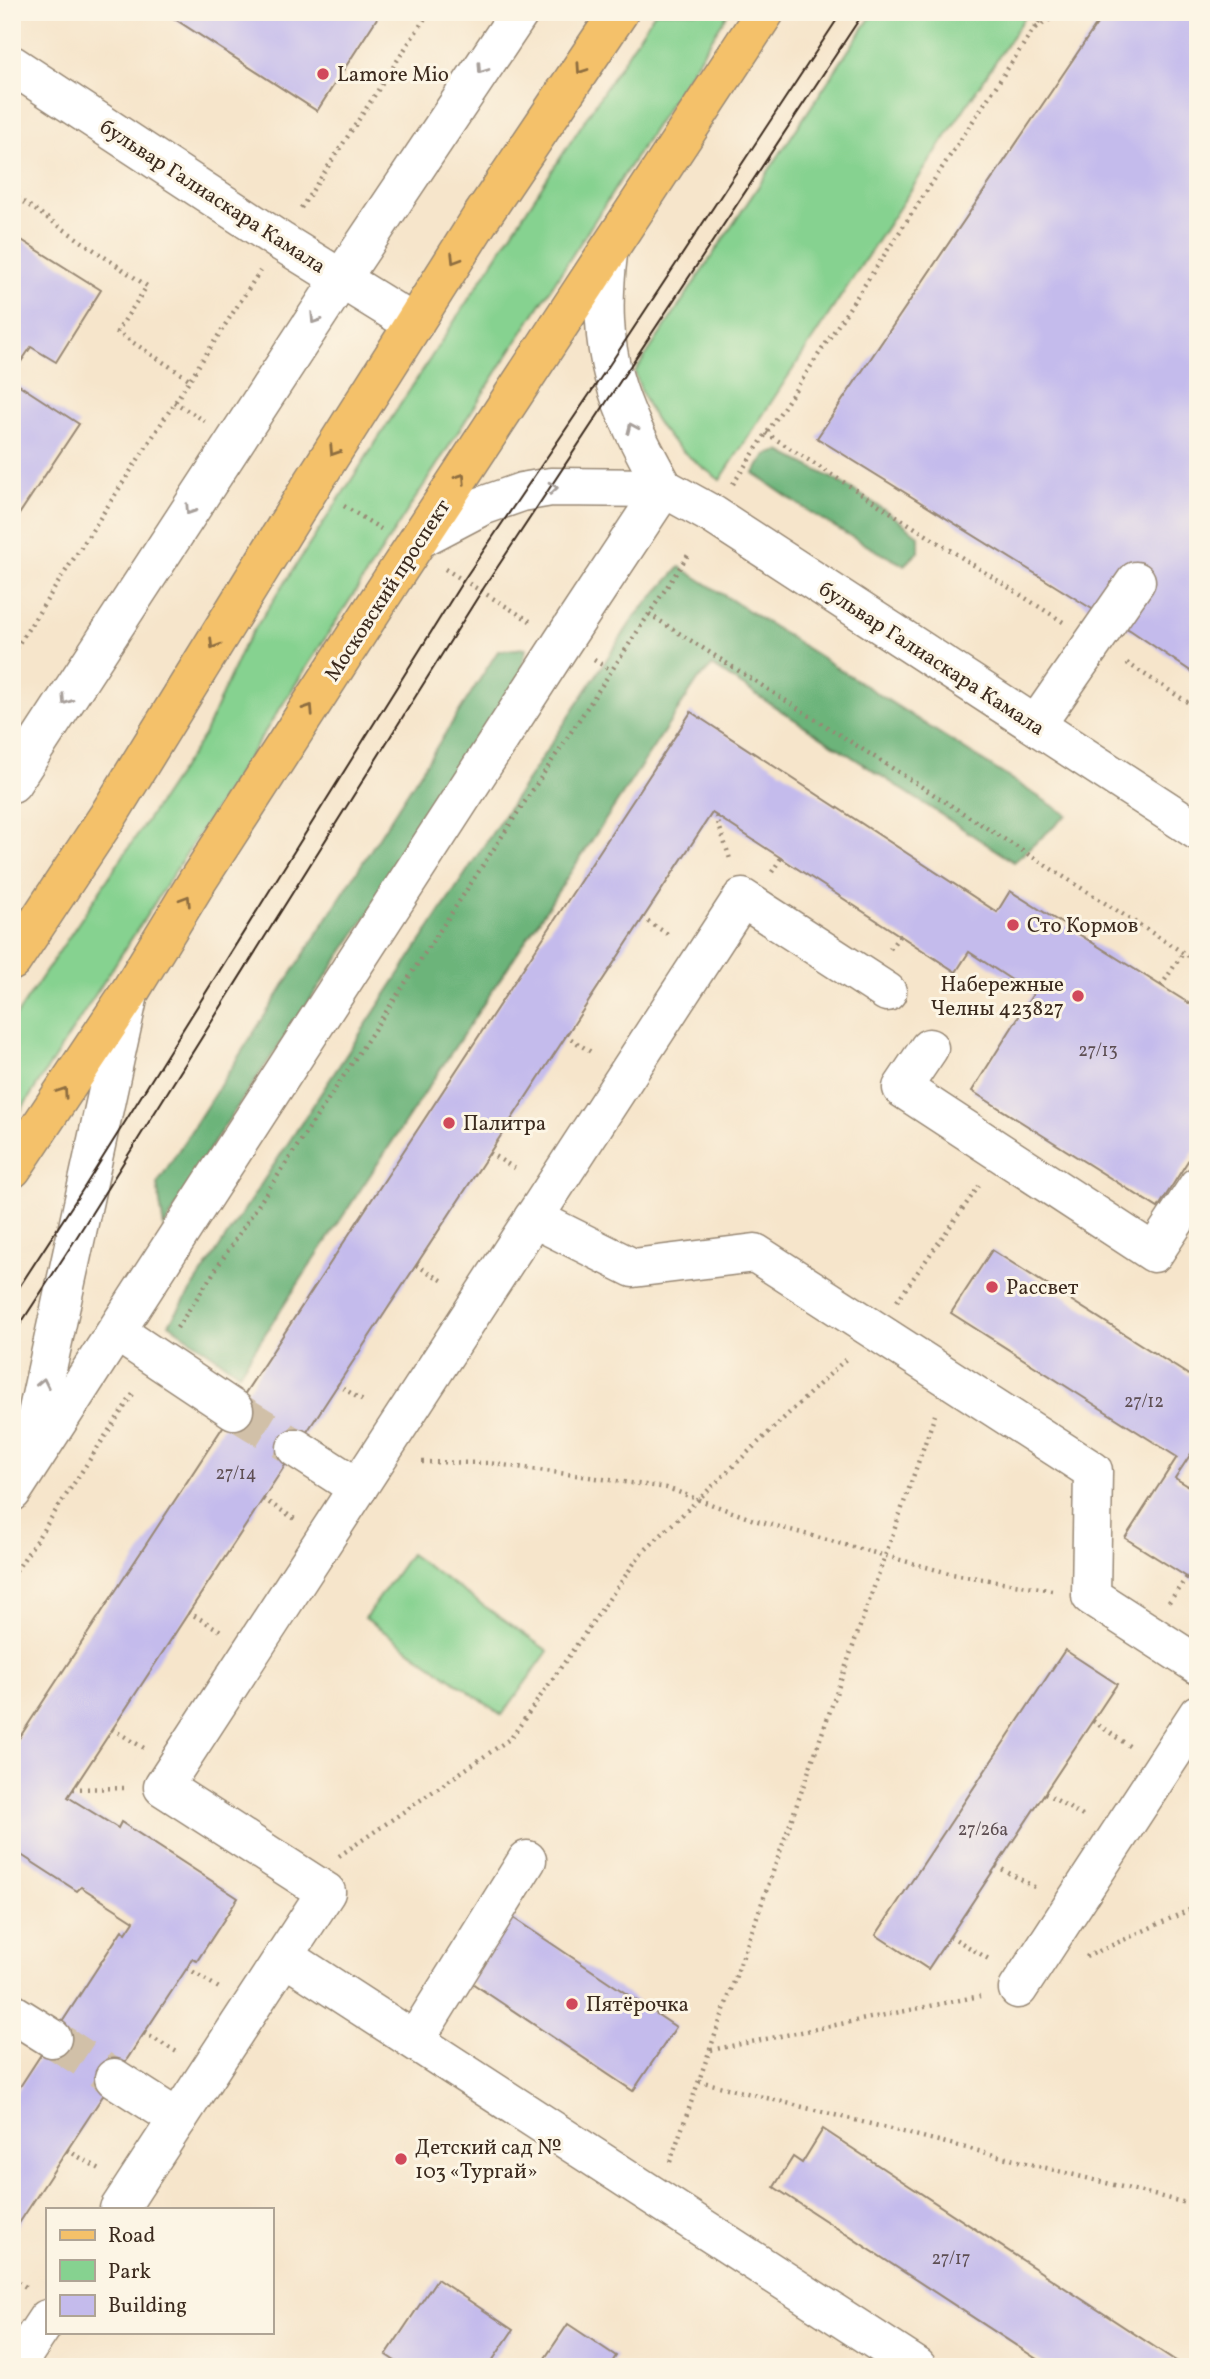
<svg xmlns="http://www.w3.org/2000/svg" width="1210" height="2379" font-family="Vollkorn,serif">
	<style>
		.green { fill: #86d290; stroke: #607e57; stroke-width: 2 }
		.forest { fill: #6cb47a; stroke: #546f4c; stroke-width: 2 }
		.building { fill: #c4bbec }
		.lines { fill: none; stroke-linecap: round; stroke-linejoin: round }
		.minor-tunnel { stroke: #d1c0a8; stroke-width: 38; stroke-dasharray: 38 19; stroke-linecap: butt }
		.minor-casing { stroke: #988874; stroke-width: 41 }
		.major-casing { stroke: #988874; stroke-width: 41 }
		.path { stroke: #988874; stroke-width: 4.5; stroke-dasharray: 2 5; stroke-linecap: butt }
		.minor { stroke: #fff; stroke-width: 38 }
		.major { stroke: #f4c16a; stroke-width: 38 }
		.tram { stroke: #3b2a1e; stroke-width: 2 }
		.oneway { stroke: #a79f9a }
		.oneway2 { stroke: #8e6e40 }
		.poi-dot { fill: #d1495b; stroke: #fcf5e5; stroke-width: 2.5 }
		.labels { text-anchor: middle; stroke-width: 6; stroke-linejoin: round; paint-order: stroke }
		.number-label { font-size: 18px; fill: #5d4e52 }
		.poi-label { font-size: 21px; fill: #3b2a1e; stroke: #fcf5e5; text-anchor: start }
		.street-label { font-size: 21px; fill: #3b2a1e; stroke: #fcf5e5 }
	</style>
	<rect width="100%" height="100%" fill="#fcf5e5"/>
	<filter id="ink" filterUnits="userSpaceOnUse"><feTurbulence type="fractalNoise" baseFrequency=".0143" numOctaves="2"/><feDisplacementMap in="SourceGraphic" scale="14" xChannelSelector="R" yChannelSelector="G"/><feConvolveMatrix kernelMatrix="1 2 1 2 8 2 1 2 1" color-interpolation-filters="sRGB"/></filter>
	<filter id="wash" filterUnits="userSpaceOnUse"><feTurbulence type="fractalNoise" baseFrequency=".00686" numOctaves="4" result="noise"/><feDisplacementMap in="SourceGraphic" scale="28" xChannelSelector="R" yChannelSelector="G"/><feGaussianBlur stdDeviation="1.57" result="paint"/><feColorMatrix in="noise" values="0 0 0 0 0 0 0 0 0 0 0 0 0 0 0 0 0 1.4 0 .05"/><feComposite in="paint" operator="in"/></filter>
	<g filter="url(#wash)">
		<rect width="100%" height="100%" fill="#f6e5cb"/>
		<!-- green -->
		<g class="green">
			<path d="M655,12H729L12,1124V1022L204,735L243,647Z"/>
			<path d="M874,12H1028L720,480C674,447 651,428 635,372Z"/>
			<path d="M410,1554L548,1651L502,1715L365,1618Z"/>
		</g>
		<!-- forest -->
		<g class="forest">
			<path d="M780,451C832,478 873,498 919,536V551L904,565C851,538 801,509 754,473L766,455Z"/>
			<path d="M680,567L1067,815L1014,862L712,666L698,680L239,1373L169,1324L635,616Z"/>
			<path d="M526,648L519,692L215,1140L164,1228L157,1184L498,651Z"/>
		</g>
		<g id="blocks">
			<!-- building -->
			<g class="building">
				<path d="M164,12H381L317,111Z"/>
				<path d="M1105,12H1198V676L1130,630L1097,612L817,438Z"/>
				<path d="M12,234L101,290L56,362L31,347L12,375Z"/>
				<path d="M16,383L79,424L12,525V389Z"/>
				<path d="M691,712L997,912L1010,891L1198,1009V1145L1158,1208L972,1091L1033,994L969,952L956,972L712,813L68,1797L118,1828L121,1822L238,1898L197,1961L192,1959L187,1968L12,2234V2099L122,1930L126,1933L134,1921L81,1887L77,1891L12,1849V1749Z"/>
				<path d="M992,1250L1198,1381V1443L1175,1478L1198,1492V1584L1125,1538L1177,1457L951,1313Z"/>
				<path d="M1065,1650L1117,1684L928,1969L876,1935Z"/>
				<path d="M512,1917L676,2027L633,2091L469,1981Z"/>
				<path d="M823,2129L1185,2367H1049L774,2187L793,2157L802,2163Z"/>
				<path d="M437,2279L513,2330L488,2367H404L386,2355Z"/>
				<path d="M568,2324L616,2356L609,2367H539Z"/>
			</g>
		</g>
	</g>
	<g filter="url(#ink)">
		<use href="#blocks" fill-opacity="0" stroke="#988874" stroke-width="2"/>
		<g class="lines">
			<!-- minor-tunnel -->
			<g class="minor-tunnel">
				<path d="M234,1410L296,1448"/>
				<path d="M52,2038L114,2078"/>
			</g>
			<!-- minor casing -->
			<g class="minor-casing">
				<g id="minor">
					<path d="M12,65L280,241L414,324"/>
					<path d="M608,254C596,354 616,402 664,488"/>
					<path d="M421,538L482,506L522,492L551,487L664,488L713,515L1198,831"/>
					<path d="M1036,725L1136,581"/>
					<path d="M12,783L341,279L520,12"/>
					<path d="M929,1048L902,1088L1154,1253L1198,1186"/>
					<path d="M533,1218L633,1268L755,1253L1093,1471L1091,1596L1198,1665"/>
					<path d="M117,1332L234,1410"/>
					<path d="M296,1448L358,1488"/>
					<path d="M29,1451L129,994"/>
					<path d="M12,1492L563,641L664,488"/>
					<path d="M284,1956L917,2367"/>
					<path d="M1018,1989L1198,1714"/>
					<path d="M12,2013L52,2038"/>
					<path d="M415,2040L527,1860"/>
					<path d="M114,2078L178,2119"/>
					<path d="M119,2209L326,1892L163,1787L742,898L887,992"/>
					<path d="M15,2367L47,2319"/>
				</g>
			</g>
			<!-- major casing -->
			<g class="major-casing">
				<g id="major">
					<path d="M12,961L108,816L311,486L480,219L619,12"/>
					<path d="M12,1169L129,993L198,880L393,578L765,12"/>
				</g>
			</g>
			<!-- path -->
			<g class="path">
				<path d="M1036,28L1062,12"/>
				<path d="M12,194L147,286L117,332L189,379"/>
				<path d="M301,208L429,12"/>
				<path d="M174,402L205,421"/>
				<path d="M766,433L1063,622"/>
				<path d="M733,484L1045,12"/>
				<path d="M344,506L381,529"/>
				<path d="M445,569L530,621"/>
				<path d="M649,614L1198,962"/>
				<path d="M12,654L260,271"/>
				<path d="M594,660L611,670"/>
				<path d="M1127,663L1198,709"/>
				<path d="M716,816L731,862"/>
				<path d="M772,872L781,858"/>
				<path d="M642,918L671,936"/>
				<path d="M890,949L900,935"/>
				<path d="M1161,986L1183,953"/>
				<path d="M565,1035L594,1054"/>
				<path d="M489,1153L518,1170"/>
				<path d="M416,1265L445,1282"/>
				<path d="M897,1301L979,1186"/>
				<path d="M177,1328L690,552"/>
				<path d="M337,1384L366,1403"/>
				<path d="M422,1462L489,1463L667,1488L754,1520L952,1574L1052,1590"/>
				<path d="M263,1499L295,1519"/>
				<path d="M12,1577L135,1391"/>
				<path d="M1169,1602L1187,1577"/>
				<path d="M188,1612L221,1631"/>
				<path d="M1093,1721L1132,1748"/>
				<path d="M112,1729L144,1748"/>
				<path d="M73,1789L128,1788"/>
				<path d="M1045,1793L1086,1818"/>
				<path d="M339,1856L511,1738L640,1555L848,1357"/>
				<path d="M996,1866L1038,1889"/>
				<path d="M950,1936L992,1961"/>
				<path d="M1086,1957L1198,1906"/>
				<path d="M187,1968L219,1988"/>
				<path d="M144,2033L177,2052"/>
				<path d="M711,2050L980,1996"/>
				<path d="M699,2081L1198,2206"/>
				<path d="M67,2150L100,2169"/>
				<path d="M670,2162L935,1415"/>
				<path d="M12,2278L26,2287"/>
			</g>
			<!-- minor -->
			<use href="#minor" class="minor"/>
			<!-- major -->
			<use href="#major" class="major"/>
			<!-- tram -->
			<g class="tram">
				<path d="M12,1298L85,1186L463,581L610,364L842,12"/>
				<path d="M12,1337L73,1243L481,592L864,12"/>
			</g>
		</g>
		<!-- one-way arrows -->
		<defs><path id="oneway-chevron" d="M-2-3.5L2.5 0L-2 3.5" fill="none" stroke-width="1.6" stroke-linecap="round" stroke-linejoin="round" transform="scale(1.75)"/></defs>
		<g class="oneway">
			<use href="#oneway-chevron" transform="translate(482 69) rotate(124)"/>
			<use href="#oneway-chevron" transform="translate(315 319) rotate(123)"/>
			<use href="#oneway-chevron" transform="translate(632 428) rotate(-114)"/>
			<use href="#oneway-chevron" transform="translate(553 488) rotate(-5)"/>
			<use href="#oneway-chevron" transform="translate(190 510) rotate(123)"/>
			<use href="#oneway-chevron" transform="translate(66 700) rotate(123)"/>
			<use href="#oneway-chevron" transform="translate(43 1383) rotate(-78)"/>
		</g>
		<g class="oneway2">
			<use href="#oneway-chevron" transform="translate(581 69) rotate(124)"/>
			<use href="#oneway-chevron" transform="translate(455 259) rotate(122)"/>
			<use href="#oneway-chevron" transform="translate(334 451) rotate(123)"/>
			<use href="#oneway-chevron" transform="translate(461 478) rotate(-57)"/>
			<use href="#oneway-chevron" transform="translate(214 644) rotate(122)"/>
			<use href="#oneway-chevron" transform="translate(309 709) rotate(-57)"/>
			<use href="#oneway-chevron" transform="translate(186 900) rotate(-58)"/>
			<use href="#oneway-chevron" transform="translate(63 1092) rotate(-56)"/>
		</g>
	</g>
	<!-- markers -->
	<g class="poi-dot">
		<circle cx="323" cy="74" r="7"/>
		<circle cx="1013" cy="925" r="7"/>
		<circle cx="1078" cy="996" r="7"/>
		<circle cx="449" cy="1123" r="7"/>
		<circle cx="992" cy="1287" r="7"/>
		<circle cx="572" cy="2004" r="7"/>
		<circle cx="401" cy="2159" r="7"/>
	</g>
	<g class="labels">
		<!-- number labels -->
		<g class="number-label">
			<text x="1098" y="1056">27/13</text>
			<text x="1144" y="1407">27/12</text>
			<text x="236" y="1479">27/14</text>
			<text x="983" y="1835">27/26а</text>
			<text x="951" y="2264">27/17</text>
		</g>
		<!-- poi labels -->
		<g class="poi-label">
			<text x="337" y="81">Lamore Mio</text>
			<text x="1027" y="932">Сто Кормов</text>
			<text x="1064" y="991" text-anchor="end">Набережные<tspan x="1064" dy="24">Челны 423827</tspan></text>
			<text x="463" y="1130">Палитра</text>
			<text x="1006" y="1294">Рассвет</text>
			<text x="586" y="2011">Пятёрочка</text>
			<text x="415" y="2154">Детский сад №<tspan x="415" dy="24">103 «Тургай»</tspan></text>
		</g>
		<!-- street labels -->
		<g class="street-label">
			<text transform="translate(213 196) rotate(33)" y="7">бульвар Галиаскара Камала</text>
			<text transform="translate(387 590) rotate(-57)" y="7">Московский проспект</text>
			<text transform="translate(932 658) rotate(33)" y="7">бульвар Галиаскара Камала</text>
		</g>
	</g>
	<!-- margin -->
	<rect width="1210" height="2379" fill="none" stroke="#fcf5e5" stroke-width="42"/>
	<!-- legend -->
	<rect x="46" y="2208" width="228" height="126" fill="#fcf5e5" stroke="#afa495" stroke-width="2"/>
	<rect x="60" y="2230" width="35" height="10" fill="#f4c16a" stroke="#afa495" stroke-width="2"/>
	<text x="108" y="2242" font-size="21" fill="#3b2a1e">Road</text>
	<rect x="60" y="2260" width="35" height="21" fill="#86d290" stroke="#afa495" stroke-width="2"/>
	<text x="108" y="2278" font-size="21" fill="#3b2a1e">Park</text>
	<rect x="60" y="2295" width="35" height="21" fill="#c4bbec" stroke="#afa495" stroke-width="2"/>
	<text x="108" y="2312" font-size="21" fill="#3b2a1e">Building</text>
</svg>
